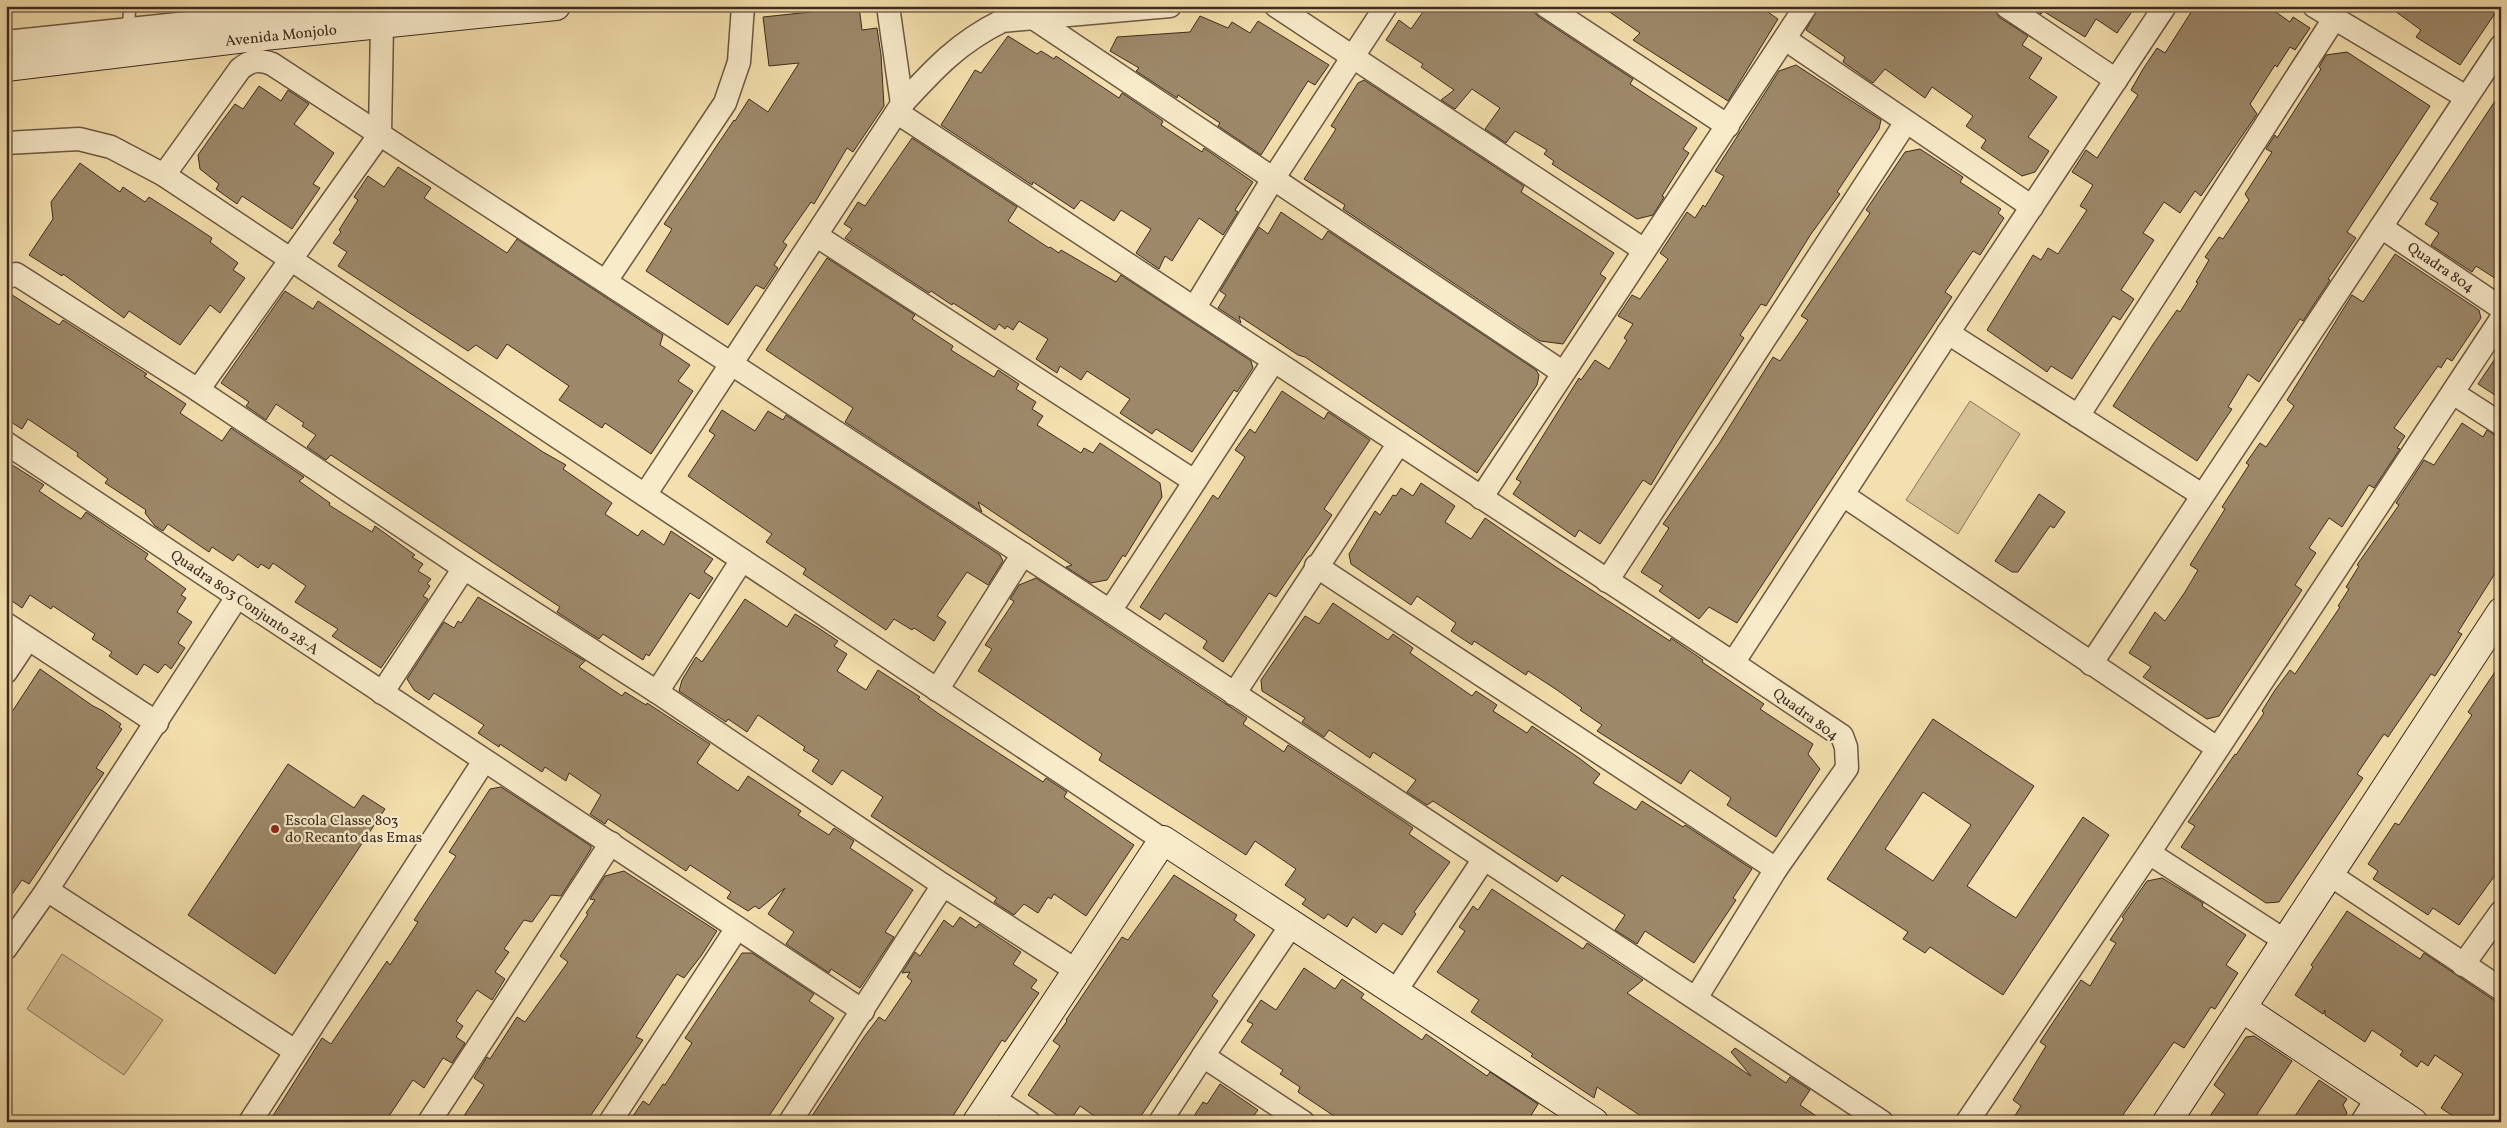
<svg xmlns="http://www.w3.org/2000/svg" width="2507" height="1128" font-family="Vollkorn,serif">
	<style>
		.green { fill: #d5c196; stroke: #8a765c }
		.building { fill: #9d896a; stroke: #3e2b21; fill-rule: evenodd }
		.lines { fill: none; stroke-linecap: round; stroke-linejoin: round }
		.lane-casing { stroke: #6c5844; stroke-width: 14 }
		.street-casing { stroke: #6c5844; stroke-width: 25 }
		.secondary-casing { stroke: #3e2b21; stroke-width: 30 }
		.lane { stroke: #f8ebca; stroke-width: 11 }
		.street { stroke: #f8ebca; stroke-width: 22 }
		.secondary { stroke: #f8ebca; stroke-width: 28 }
		.poi-dot { fill: #8f2418; stroke: #f8ebca; stroke-width: 2 }
		.labels { text-anchor: middle; stroke-width: 4.5; stroke-linejoin: round; paint-order: stroke }
		.street-label { font-size: 15px; fill: #3e2b21; stroke: #f8ebca }
		.poi-label { font-size: 15px; fill: #3e2b21; stroke: #f8ebca; text-anchor: start }
	</style>
	<rect width="100%" height="100%" fill="#f4e0ae"/>
	<filter id="stains"><feTurbulence type="fractalNoise" baseFrequency=".004" numOctaves="4"/><feColorMatrix values="0 0 0 0 .2 0 0 0 0 .09 0 0 0 0 .02 0 0 0 .5 -.17"/></filter>
	<radialGradient id="worn" r=".72"><stop offset=".6" stop-color="#630" stop-opacity="0"/><stop offset="1" stop-color="#630" stop-opacity=".3"/></radialGradient>
	<!-- green -->
	<g class="green">
		<path d="M1970,401L2020,434L1958,534L1906,500Z"/>
		<path d="M62,954L163,1020L124,1075L27,1009Z"/>
	</g>
	<!-- building -->
	<g class="building">
		<path d="M819,6H859L862,30L877,28L881,55L884,106L853,152L847,148L814,204L811,202L783,242L787,245L774,265L778,268L764,289L756,285L728,325L646,271L672,229L664,224L734,120L735,121L749,99L768,112L799,63L769,66L763,17L820,11Z"/>
		<path d="M1427,6H1527L1539,17L1633,79L1630,84L1697,128L1683,149L1689,153L1662,196L1664,197L1653,215L1637,219L1552,164L1554,161L1544,154L1547,150L1515,131L1506,143L1485,129L1500,108L1472,89L1455,109L1441,100L1454,90L1421,67L1423,64L1386,40L1399,20L1411,29Z"/>
		<path d="M1601,6H1759L1778,19L1728,101L1633,40L1640,33Z"/>
		<path d="M1819,6H1993L1999,17L2028,36L2022,45L2042,58L2029,78L2057,97L2028,137L2049,151L2035,172L2022,176L1981,148L1986,140L1966,126L1973,116L1932,87L1925,98L1885,69L1873,83L1843,62L1845,57L1806,30Z"/>
		<path d="M2030,6H2136L2117,33L2096,19L2085,37L2043,11L2041,14Z"/>
		<path d="M2195,6H2267L2290,22L2293,17L2310,28L2295,50L2290,47L2277,67L2275,65L2250,104L2257,114L2201,196L2195,191L2180,213L2164,202L2143,233L2154,240L2121,290L2134,299L2120,320L2113,316L2072,379L2051,366L2047,372L1987,330L2033,255L2041,260L2048,248L2058,254L2087,210L2080,206L2093,185L2072,172L2086,150L2097,158L2138,95L2131,90L2143,69L2157,48L2165,53Z"/>
		<path d="M2388,6H2500L2460,65L2416,37L2421,30Z"/>
		<path d="M1200,16L1228,28L1232,22L1250,33L1258,21L1329,65L1315,85L1308,81L1261,155L1218,126L1220,123L1178,95L1177,98L1136,71L1139,68L1110,51L1117,37L1190,32Z"/>
		<path d="M1008,36L1037,54L1041,51L1054,59L1056,56L1119,98L1122,93L1163,121L1161,125L1202,152L1204,148L1253,182L1235,210L1238,212L1223,235L1199,218L1172,261L1165,256L1159,269L1136,253L1151,229L1121,210L1114,221L1081,200L1074,209L1033,182L1032,185L941,125L975,70L981,73Z"/>
		<path d="M2347,52L2430,106L2347,232L2356,238L2328,279L2330,280L2303,321L2300,319L2259,382L2248,374L2228,407L2232,409L2197,461L2113,406L2154,343L2177,310L2180,312L2198,283L2196,282L2209,260L2205,257L2219,237L2223,239L2249,200L2245,194L2272,152L2266,149L2275,135L2277,138L2321,69L2319,67L2326,55Z"/>
		<path d="M1796,65L1881,120L1879,129L1837,192L1840,194L1811,234L1766,306L1761,304L1740,335L1744,338L1676,443L1651,485L1643,480L1600,544L1579,530L1575,537L1513,494L1521,482L1516,479L1579,378L1581,380L1595,360L1609,369L1627,340L1624,338L1633,324L1618,316L1632,295L1640,299L1668,259L1660,253L1687,212L1695,218L1703,205L1705,207L1724,176L1715,171L1779,71Z"/>
		<path d="M1364,80L1524,186L1521,192L1614,253L1600,274L1606,278L1563,344L1540,341L1343,209L1345,205L1304,179L1336,129L1331,126L1358,83Z"/>
		<path d="M259,86L281,101L288,90L309,104L294,124L334,153L313,184L320,188L292,229L242,196L237,204L216,189L219,184L200,169L198,155L222,121L235,104L243,109Z"/>
		<path d="M2501,92V282L2476,266L2472,272L2431,245L2439,233L2425,224L2438,203L2430,199Z"/>
		<path d="M912,138L1017,207L1008,221L1049,248L1050,247L1059,253L1061,250L1116,282L1121,275L1251,361L1253,368L1237,392L1234,390L1192,452L1156,429L1152,434L1120,413L1130,399L1087,371L1081,380L1060,366L1057,373L1036,359L1048,339L1019,321L1013,330L1007,326L1005,329L999,324L995,330L953,303L952,305L931,291L929,293L845,238L852,229L844,224L858,202L865,206Z"/>
		<path d="M1920,149L1963,177L1960,182L2001,209L1998,213L2004,218L1980,255L1973,251L1945,292L1952,297L1737,623L1709,607L1699,619L1659,591L1663,586L1641,572L1669,528L1663,524L1720,442L1773,357L1780,361L1808,320L1801,316L1870,213L1866,210L1905,152Z"/>
		<path d="M80,163L120,192L123,187L145,202L149,197L191,224L212,238L210,242L238,263L233,270L245,278L220,313L210,305L180,345L129,311L124,318L63,274L62,276L29,255L53,219L51,202Z"/>
		<path d="M398,167L431,188L424,198L507,253L517,239L663,335L660,345L690,365L678,381L693,391L651,454L605,423L602,428L559,400L569,386L507,344L497,359L476,345L468,351L338,266L347,252L333,243L341,232L339,230L358,200L354,197L368,176L384,187Z"/>
		<path d="M1281,212L1322,240L1328,231L1536,370L1539,375L1537,385L1477,473L1305,357L1298,355L1239,316L1241,323L1218,308L1226,295L1220,291L1259,227L1268,234Z"/>
		<path d="M2395,254L2479,310L2481,318L2452,361L2447,358L2441,368L2438,366L2394,428L2405,436L2397,448L2400,449L2374,488L2369,485L2342,527L2329,518L2309,548L2316,553L2295,585L2302,590L2219,716L2207,719L2143,677L2151,667L2129,653L2155,612L2165,621L2185,592L2198,570L2190,565L2225,509L2222,507L2249,465L2246,463L2260,443L2266,447L2294,406L2287,400L2352,295L2363,302Z"/>
		<path d="M827,258L915,315L912,319L953,346L951,350L994,377L998,370L1019,384L1016,389L1036,402L1032,409L1043,416L1037,425L1081,453L1084,448L1093,453L1100,443L1160,483L1162,497L1125,557L1123,555L1107,580L1091,583L1066,567L1072,565L978,502L982,512L845,422L853,408L766,350Z"/>
		<path d="M6,291L59,325L63,320L147,374L144,376L186,404L180,413L222,441L231,428L304,477L299,481L330,503L329,505L372,532L375,526L415,555L412,557L423,564L418,571L431,579L427,584L430,586L423,596L428,599L381,668L332,636L338,629L295,602L306,586L273,563L269,569L261,564L258,568L238,554L233,561L212,547L209,552L168,524L163,531L155,526L145,513L146,510L105,483L108,479L77,456L78,453L28,419L22,429L6,419Z"/>
		<path d="M285,291L313,309L318,301L543,452L566,465L563,469L612,503L605,514L638,536L642,530L664,545L671,531L713,559L704,572L713,578L699,599L690,593L649,656L646,654L643,660L603,634L599,639L557,612L560,607L331,455L326,460L307,447L316,435L302,426L304,423L276,404L266,420L246,406L249,402L221,383Z"/>
		<path d="M2501,350V399L2478,384Z"/>
		<path d="M1282,391L1324,419L1328,412L1370,440L1324,509L1332,515L1276,597L1269,593L1223,662L1203,648L1207,641L1165,613L1160,620L1140,607L1213,495L1218,499L1245,457L1235,450L1250,429L1255,433Z"/>
		<path d="M722,410L755,431L768,411L783,420L786,415L1000,555L1003,561L988,585L967,572L937,616L946,622L934,641L914,628L912,630L894,619L886,630L803,574L806,569L766,542L772,534L688,476L715,435L709,431Z"/>
		<path d="M2462,423L2483,437L2487,430L2501,439V564L2458,632L2462,634L2448,656L2435,676L2431,674L2388,737L2384,734L2357,774L2363,778L2279,902L2266,903L2181,847L2195,826L2188,822L2235,754L2236,755L2264,713L2262,711L2275,690L2290,670L2295,674L2340,607L2338,606L2349,589L2346,587L2359,566L2357,565L2399,505L2396,503L2424,460L2434,465Z"/>
		<path d="M6,461L44,485L39,491L64,508L81,519L86,512L148,554L145,559L186,589L181,595L186,598L177,612L192,622L178,643L185,648L171,669L165,664L158,673L144,664L137,675L109,656L112,652L92,639L95,634L53,606L51,609L30,595L22,608L6,597Z"/>
		<path d="M1421,483L1455,506L1445,522L1471,539L1485,518L1556,567L1670,641L1671,638L1703,660L1702,662L1764,704L1760,709L1813,744L1808,754L1820,769L1776,837L1727,805L1731,798L1690,770L1681,784L1597,731L1602,725L1580,710L1582,708L1557,690L1528,671L1526,675L1474,641L1472,645L1451,631L1456,623L1417,596L1411,605L1351,564L1349,554L1375,511L1380,515L1393,495L1396,496L1401,488L1413,496Z"/>
		<path d="M2039,494L2065,512L2054,528L2050,526L2018,572H2012L1995,561Z"/>
		<path d="M1036,578L1247,718L1243,724L1284,752L1288,745L1406,823L1413,828L1409,834L1450,862L1414,912L1416,914L1402,935L1383,923L1376,933L1353,917L1347,927L1328,914L1324,919L1302,904L1306,899L1285,885L1296,869L1255,841L1246,855L1099,760L1102,754L978,671L992,649L985,645L1013,603L1014,601L1010,599L1019,585Z"/>
		<path d="M478,597L585,661L579,667L622,696L625,692L646,705L647,703L710,744L697,763L738,791L748,776L801,811L798,815L829,835L834,828L854,841L850,848L913,890L885,932L894,937L860,988L831,969L829,973L786,944L794,932L768,914L785,888L759,909L755,906L748,911L727,898L731,892L690,865L686,871L608,819L605,824L590,814L601,795L569,773L566,781L545,767L542,772L500,744L499,747L478,733L484,725L434,693L429,700L414,690L407,679L444,622L454,628L458,621L461,623Z"/>
		<path d="M745,599L787,627L795,614L817,627L838,641L834,646L847,654L837,671L866,690L878,670L920,697L918,699L939,714L1043,782L1046,778L1067,792L1064,797L1134,845L1086,916L1054,894L1051,899L1048,897L1038,913L1024,904L1014,915L994,902L997,898L871,816L883,797L842,770L832,785L812,771L819,760L803,750L805,747L758,715L747,732L728,719L726,722L679,691L682,680L696,657L702,662Z"/>
		<path d="M1333,603L1388,640L1393,634L1413,648L1410,653L1472,696L1476,691L1497,705L1493,711L1527,733L1532,726L1579,758L1600,774L1593,783L1636,810L1642,801L1683,827L1685,825L1752,869L1733,898L1736,900L1694,963L1645,931L1637,944L1615,930L1625,915L1562,875L1557,882L1433,801L1427,805L1407,792L1416,780L1373,752L1370,758L1329,730L1324,737L1302,722L1305,718L1262,691L1261,680L1305,616L1319,624Z"/>
		<path d="M2501,663V867L2459,925L2433,908L2428,915L2373,879L2378,871L2368,864L2395,823L2399,825L2472,715L2468,712Z"/>
		<path d="M40,669L93,706L103,711L121,724L119,727L122,729L96,768L104,773L90,793L29,884L22,880L6,903V721Z"/>
		<path d="M1933,719L2034,786L1967,886L1997,906L2016,918L2083,817L2109,835L2003,995L1930,947L1925,953L1903,939L1908,932L1827,879ZM1923,792L1971,825L1933,881L1885,849Z"/>
		<path d="M288,764L354,808L363,795L385,809L275,974L188,915Z"/>
		<path d="M501,787L591,846V849L561,896L551,895L532,922L524,920L504,949L509,952L495,972L505,979L492,1000L477,990L456,1021L463,1026L456,1037L465,1043L452,1063L443,1058L424,1088L413,1080L385,1122H269L322,1038L331,1044L387,961L390,965L418,922L414,920L456,856L449,852L490,789Z"/>
		<path d="M624,871L717,931L701,956L684,978L677,974L636,1037L643,1040L586,1122H460L484,1085L474,1078L487,1057L490,1059L517,1017L525,1022L568,962L560,956L588,914L586,913L595,900L590,899L605,876Z"/>
		<path d="M1174,875L1237,915L1234,920L1255,935L1212,996L1218,1001L1137,1122H1103L1080,1106L1069,1122H1067L1028,1095L1060,1046L1053,1041L1067,1021L1066,1020L1122,937L1128,940Z"/>
		<path d="M2162,878L2203,903L2202,906L2246,935L2226,965L2238,973L2215,1009L2211,1007L2184,1048L2174,1042L2118,1122H2011L2021,1106L2013,1100L2046,1046L2040,1042L2081,980L2090,986L2116,943L2110,940L2124,919L2122,917L2147,881Z"/>
		<path d="M1492,889L1583,949L1587,943L1643,980L1627,993L1751,1076L1731,1052L1735,1048L1786,1083L1790,1077L1810,1090L1800,1105L1825,1122H1650L1597,1087L1594,1098L1531,1056L1533,1054L1471,1012L1479,1000L1437,972L1465,931L1459,927L1473,906L1478,910Z"/>
		<path d="M2347,911L2420,959L2424,953L2501,1005V1122H2462L2441,1108L2463,1074L2435,1055L2428,1066L2421,1061L2417,1067L2400,1055L2403,1051L2372,1030L2365,1042L2325,1015V1010L2323,1014L2295,995L2313,967L2311,965Z"/>
		<path d="M960,917L976,928L979,924L1021,952L1013,964L1037,980L1031,988L1039,993L1005,1042L1002,1040L949,1122H808L864,1037L879,1017L885,1021L912,981L907,977L910,972L902,973L915,952L920,956L944,920L953,927Z"/>
		<path d="M742,953H752L814,994L809,1001L834,1018L765,1122H629L643,1101L649,1105L663,1084L665,1085L692,1043L685,1038Z"/>
		<path d="M1304,968L1335,989L1342,979L1364,994L1361,998L1422,1040L1426,1034L1487,1076L1490,1072L1538,1104L1527,1122H1343L1298,1092L1300,1087L1280,1074L1283,1070L1241,1042L1253,1024L1247,1021L1261,1000L1276,1010Z"/>
		<path d="M2254,1036L2292,1061L2252,1122H2206L2225,1094L2214,1085L2246,1037Z"/>
		<path d="M2319,1080L2347,1099L2343,1105L2347,1113L2341,1122H2291Z"/>
		<path d="M1220,1084L1258,1110L1249,1122H1190L1203,1102L1207,1104Z"/>
	</g>
	<g class="lines">
		<!-- lane casing -->
		<g class="lane-casing">
			<path id="lane" d="M128,28L130,6"/>
		</g>
		<!-- street casing -->
		<g class="street-casing">
			<g id="street">
				<path d="M888,6L902,104"/>
				<path d="M1276,6L1644,250"/>
				<path d="M1546,6L1728,126"/>
				<path d="M2006,6L2116,80"/>
				<path d="M2314,6L2466,97"/>
				<path d="M1035,19L1562,372"/>
				<path d="M1785,39L2032,207"/>
				<path d="M6,42L350,6"/>
				<path d="M898,113C1177,295 1454,481 1733,663"/>
				<path d="M6,143L79,139L111,147L164,175L1163,840"/>
				<path d="M164,175L240,69C251,60 259,59 272,64L1110,611L1882,1122"/>
				<path d="M2381,227L2501,308"/>
				<path d="M817,236L1194,481"/>
				<path d="M6,278L16,274L198,390L464,568L657,692L943,885L1077,971"/>
				<path d="M606,281L725,103L739,62L743,6"/>
				<path d="M1195,307L1273,179L1386,6"/>
				<path d="M1948,333L2202,495"/>
				<path d="M198,390L380,134L382,24"/>
				<path d="M2453,393L2501,424"/>
				<path d="M2078,416L2334,19"/>
				<path d="M6,443L863,1011"/>
				<path d="M645,495L902,104C934,69 959,42 1002,21L1170,6"/>
				<path d="M1843,495L2217,748"/>
				<path d="M1481,498L1806,6"/>
				<path d="M1316,566L1776,869"/>
				<path d="M1607,581L1906,122"/>
				<path d="M1110,611L1273,362"/>
				<path d="M6,624L157,723"/>
				<path d="M2091,664L2501,46"/>
				<path d="M6,672L28,639"/>
				<path d="M937,690L1023,554"/>
				<path d="M657,692L742,560"/>
				<path d="M382,693L464,568"/>
				<path d="M1234,694L1399,443"/>
				<path d="M2149,853L2284,940"/>
				<path d="M2329,874L2501,989"/>
				<path d="M47,890L295,1051"/>
				<path d="M1292,924L1203,1056L1303,1122"/>
				<path d="M6,948L47,890L237,597"/>
				<path d="M2463,965L2501,912"/>
				<path d="M1395,992L1484,859"/>
				<path d="M1696,998L1776,869L1847,768L1846,747L1842,736L1733,663L1948,333L2165,6"/>
				<path d="M993,1098L1029,1122"/>
				<path d="M250,1122L484,761"/>
				<path d="M429,1122L611,843"/>
				<path d="M610,1122L737,928"/>
				<path d="M790,1122L943,885"/>
				<path d="M1160,1122L1203,1056"/>
				<path d="M1967,1122L2149,853L2501,319"/>
				<path d="M2362,1122L2377,1098"/>
			</g>
		</g>
		<!-- secondary casing -->
		<g class="secondary-casing">
			<g id="secondary">
				<path d="M6,67L254,37L556,6"/>
				<path d="M2242,1008L2413,1122"/>
				<path d="M977,1122L1163,840L1594,1122"/>
				<path d="M2167,1122L2501,612"/>
			</g>
		</g>
		<!-- lane -->
		<use href="#lane" class="lane"/>
		<!-- street -->
		<use href="#street" class="street"/>
		<!-- secondary -->
		<use href="#secondary" class="secondary"/>
	</g>
	<!-- markers -->
	<circle class="poi-dot" cx="275" cy="829" r="5"/>
	<g class="labels">
		<!-- street labels -->
		<g class="street-label">
			<text transform="translate(281 35) rotate(-6)" y="5">Avenida Monjolo</text>
			<text transform="translate(2441 267) rotate(34)" y="5">Quadra 804</text>
			<text transform="translate(245 602) rotate(34)" y="5">Quadra 803 Conjunto 28-A</text>
			<text transform="translate(1806 714) rotate(36)" y="5">Quadra 804</text>
		</g>
		<!-- poi labels -->
		<g class="poi-label">
			<text x="285" y="825">Escola Classe 803<tspan x="285" dy="17">do Recanto das Emas</tspan></text>
		</g>
	</g>
	<!-- margin -->
	<rect width="2507" height="1128" fill="none" stroke="#f4e0ae" stroke-width="25"/>
	<rect x="8" y="8" width="2492" height="1113" fill="none" stroke="#3e2b21" stroke-width="2.5"/>
	<rect x="12" y="12" width="2482" height="1103" fill="none" stroke="#3e2b21"/>
	<rect width="100%" height="100%" filter="url(#stains)"/>
	<rect width="100%" height="100%" fill="url(#worn)"/>
</svg>
